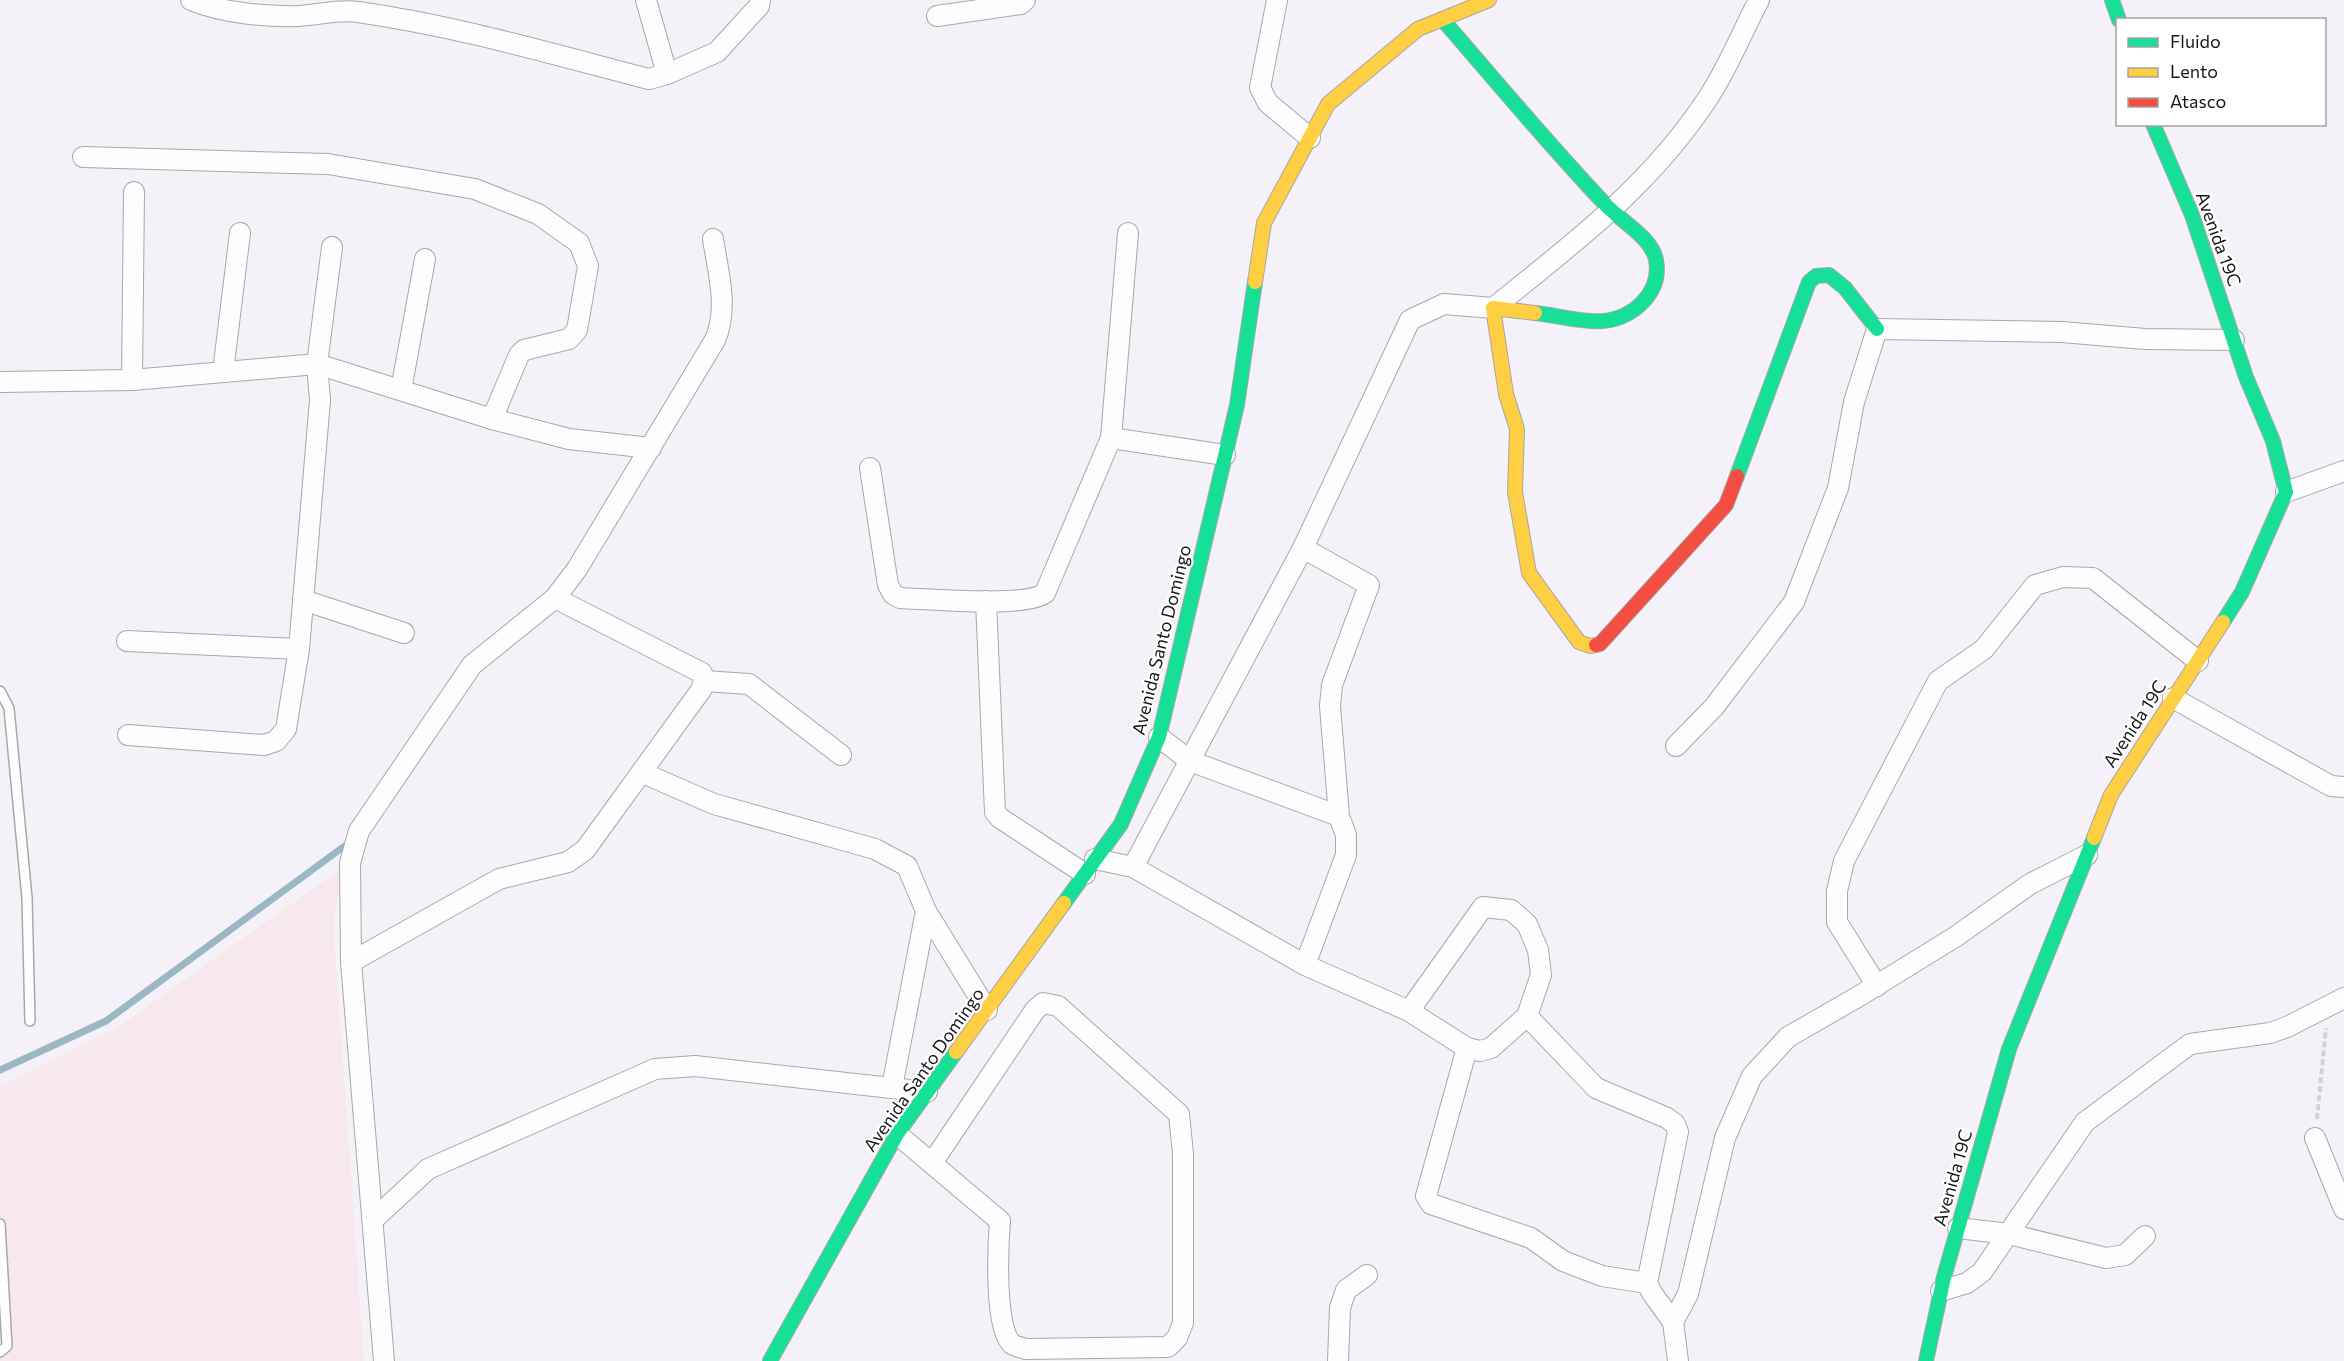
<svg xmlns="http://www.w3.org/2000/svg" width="2344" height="1361" font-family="Commissioner,sans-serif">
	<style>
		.industrial { fill: #f7e8ee }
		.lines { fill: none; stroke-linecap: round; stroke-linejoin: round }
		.stream { stroke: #9ab7c3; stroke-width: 7 }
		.lane-casing { stroke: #a8a7ab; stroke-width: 12 }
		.street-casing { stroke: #a8a7ab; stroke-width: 22 }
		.fast-casing { stroke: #a8a7ab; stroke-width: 16 }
		.slow-casing { stroke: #a8a7ab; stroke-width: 16 }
		.jam-casing { stroke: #a8a7ab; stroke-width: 16 }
		.path { stroke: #d2d2d3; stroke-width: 4; stroke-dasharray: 6 3; stroke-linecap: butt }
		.lane { stroke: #fdfdfe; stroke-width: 9 }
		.street { stroke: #fdfdfe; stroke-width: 20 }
		.fast { stroke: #16e098; stroke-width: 14 }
		.slow { stroke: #ffcf43; stroke-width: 14 }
		.jam { stroke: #f24e42; stroke-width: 14 }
		.labels { text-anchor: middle; stroke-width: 4.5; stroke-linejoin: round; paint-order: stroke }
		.street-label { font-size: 18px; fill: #17161a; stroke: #fff }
	</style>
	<rect width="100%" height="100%" fill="#f4f2f8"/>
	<!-- industrial -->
	<path class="industrial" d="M346,865L333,921L364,1361H0V1086L117,1028Z"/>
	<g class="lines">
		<!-- stream -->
		<path class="stream" d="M0,1070L106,1021L346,845"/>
		<!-- lane casing -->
		<g class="lane-casing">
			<g id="lane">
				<path d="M0,691L9,708L27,898L30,1021"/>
				<path d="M0,1224L7,1346L0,1352"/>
			</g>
		</g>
		<!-- street casing -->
		<g class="street-casing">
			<g id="street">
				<path d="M191,0C223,13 265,17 299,16C318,15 340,9 358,12C457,26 552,54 649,79L667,74L717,52L759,6L760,0"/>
				<path d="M646,0L667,74"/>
				<path d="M1277,0L1260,88L1268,103L1310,138"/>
				<path d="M937,16L1021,4L1025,0"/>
				<path d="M83,157L328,164L475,189L538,214L579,243L588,266L577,330L569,339L524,350L519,355L492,419"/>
				<path d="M223,372L240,233"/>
				<path d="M132,380L134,192"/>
				<path d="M0,382L132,380L317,364L492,419L569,439L651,448"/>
				<path d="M401,390L425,259"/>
				<path d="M1111,438L1225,455"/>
				<path d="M870,468L888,585L893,594L900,598C929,599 1026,608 1045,593L1111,438L1128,233"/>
				<path d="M2286,492L2344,471"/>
				<path d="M1303,548L1369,585L1332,685L1330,706L1339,816L1346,835V855L1305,965"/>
				<path d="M303,600L404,633"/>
				<path d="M986,601L995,812L1000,818L1085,874"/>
				<path d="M127,641L299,649"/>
				<path d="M704,681L749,684L841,755"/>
				<path d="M2173,698L2331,786L2344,787"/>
				<path d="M128,735L264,745L276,741L286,729L299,649L320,400L317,364L332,247"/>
				<path d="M1159,737L1190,761L1339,816"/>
				<path d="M1676,746L1714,707L1794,602L1838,488L1854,402L1877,329L2062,332L2145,339L2234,340"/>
				<path d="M643,773L714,804L875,849L907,866L926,911L987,1010"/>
				<path d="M1095,859L1133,867L1305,965L1409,1011L1467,1048L1480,1051L1491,1048L1527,1016L1541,975L1538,950L1527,924L1511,910L1483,907L1409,1011"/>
				<path d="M1133,867L1303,548L1410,320L1444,304L1493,308C1573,244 1651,185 1708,98C1728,68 1742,32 1759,0"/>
				<path d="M351,962L499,879L568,862L585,850L701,690L704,681L702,673L555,598"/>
				<path d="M1877,986L1837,922V891L1844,861L1938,681L1984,649L2035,585L2063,577L2093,578L2198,661"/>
				<path d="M1527,1016L1596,1088L1667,1118L1675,1124L1678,1132L1647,1283L1652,1293L1673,1322"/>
				<path d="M1467,1048L1426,1196L1431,1204L1531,1238L1563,1261L1602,1276L1647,1283"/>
				<path d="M892,1087L926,911"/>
				<path d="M897,1134L1000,1221C998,1245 994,1328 1012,1344C1015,1346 1022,1348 1026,1349L1168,1347L1177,1338L1183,1323V1154L1179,1114L1058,1006L1043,1003L1035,1010L932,1163"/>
				<path d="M2315,1138L2344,1209"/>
				<path d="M373,1220L428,1169L655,1069L695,1066L927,1092"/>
				<path d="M1958,1228L2009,1234L2106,1258L2125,1255L2145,1236"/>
				<path d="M1941,1291L1967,1283L1982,1272L2085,1122L2190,1044L2270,1033L2287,1027L2344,998"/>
				<path d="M384,1361L351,962L350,863L359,831L472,665L555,598L577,569L715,340C729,308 718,272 713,239"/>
				<path d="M1338,1361L1340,1308L1346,1290L1367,1275"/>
				<path d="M1678,1361L1673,1322L1688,1294L1725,1138L1752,1076L1788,1037L1861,995L1955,937L2030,884L2087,855"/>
			</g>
		</g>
		<!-- fast casing -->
		<g class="fast-casing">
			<g id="fast">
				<path d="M2112,0L2119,20"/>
				<path d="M1442,19C1496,81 1548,144 1605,204C1620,221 1652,237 1656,260C1662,292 1634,318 1603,321C1584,323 1555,315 1535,313"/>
				<path d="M2153,124L2192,215L2246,377L2273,441L2286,492L2242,592L2223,622"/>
				<path d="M1737,476L1809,282L1816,276L1829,275L1845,288L1877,329"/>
				<path d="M1064,903L1121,824L1159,737L1237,405L1255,282"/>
				<path d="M770,1361L897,1134L956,1052"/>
				<path d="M1926,1361L1944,1277L2009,1049L2094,838"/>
			</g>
		</g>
		<!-- slow casing -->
		<g class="slow-casing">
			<g id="slow">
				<path d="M1255,282L1264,223L1328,104L1418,29L1489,0"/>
				<path d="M1535,313L1493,308L1506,394L1517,429L1515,492L1529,573L1579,642L1590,646L1596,645"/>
				<path d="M2094,838L2111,795L2223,622"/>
				<path d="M956,1052L1064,903"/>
			</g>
		</g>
		<!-- jam casing -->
		<g class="jam-casing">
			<path id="jam" d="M1596,645L1600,644L1726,505L1737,476"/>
		</g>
		<!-- path -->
		<path class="path" d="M2317,1119L2326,1028"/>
		<!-- lane -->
		<use href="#lane" class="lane"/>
		<!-- street -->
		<use href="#street" class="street"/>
		<!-- fast -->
		<use href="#fast" class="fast"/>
		<!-- slow -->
		<use href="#slow" class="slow"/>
		<!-- jam -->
		<use href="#jam" class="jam"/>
	</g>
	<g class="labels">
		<!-- street labels -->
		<g class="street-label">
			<text transform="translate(2218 239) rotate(70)" y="6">Avenida 19C</text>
			<text transform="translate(1162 640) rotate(-76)" y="6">Avenida Santo Domingo</text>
			<text transform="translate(2135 724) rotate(-57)" y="6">Avenida 19C</text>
			<text transform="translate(924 1070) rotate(-55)" y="6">Avenida Santo Domingo</text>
			<text transform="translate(1953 1178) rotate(-74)" y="6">Avenida 19C</text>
		</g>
	</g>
	<!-- legend -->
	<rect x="2116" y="18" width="210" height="108" fill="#ffffff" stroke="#a2a2a3" stroke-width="1.5"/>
	<rect x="2128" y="38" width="30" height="9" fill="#16e098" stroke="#a2a2a3" stroke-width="1.5"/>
	<text x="2170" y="48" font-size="18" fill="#17161a">Fluido</text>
	<rect x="2128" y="68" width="30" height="9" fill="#ffcf43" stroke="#a2a2a3" stroke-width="1.5"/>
	<text x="2170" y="78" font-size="18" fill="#17161a">Lento</text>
	<rect x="2128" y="98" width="30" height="9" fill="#f24e42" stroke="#a2a2a3" stroke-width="1.5"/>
	<text x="2170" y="108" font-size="18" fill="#17161a">Atasco</text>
</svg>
